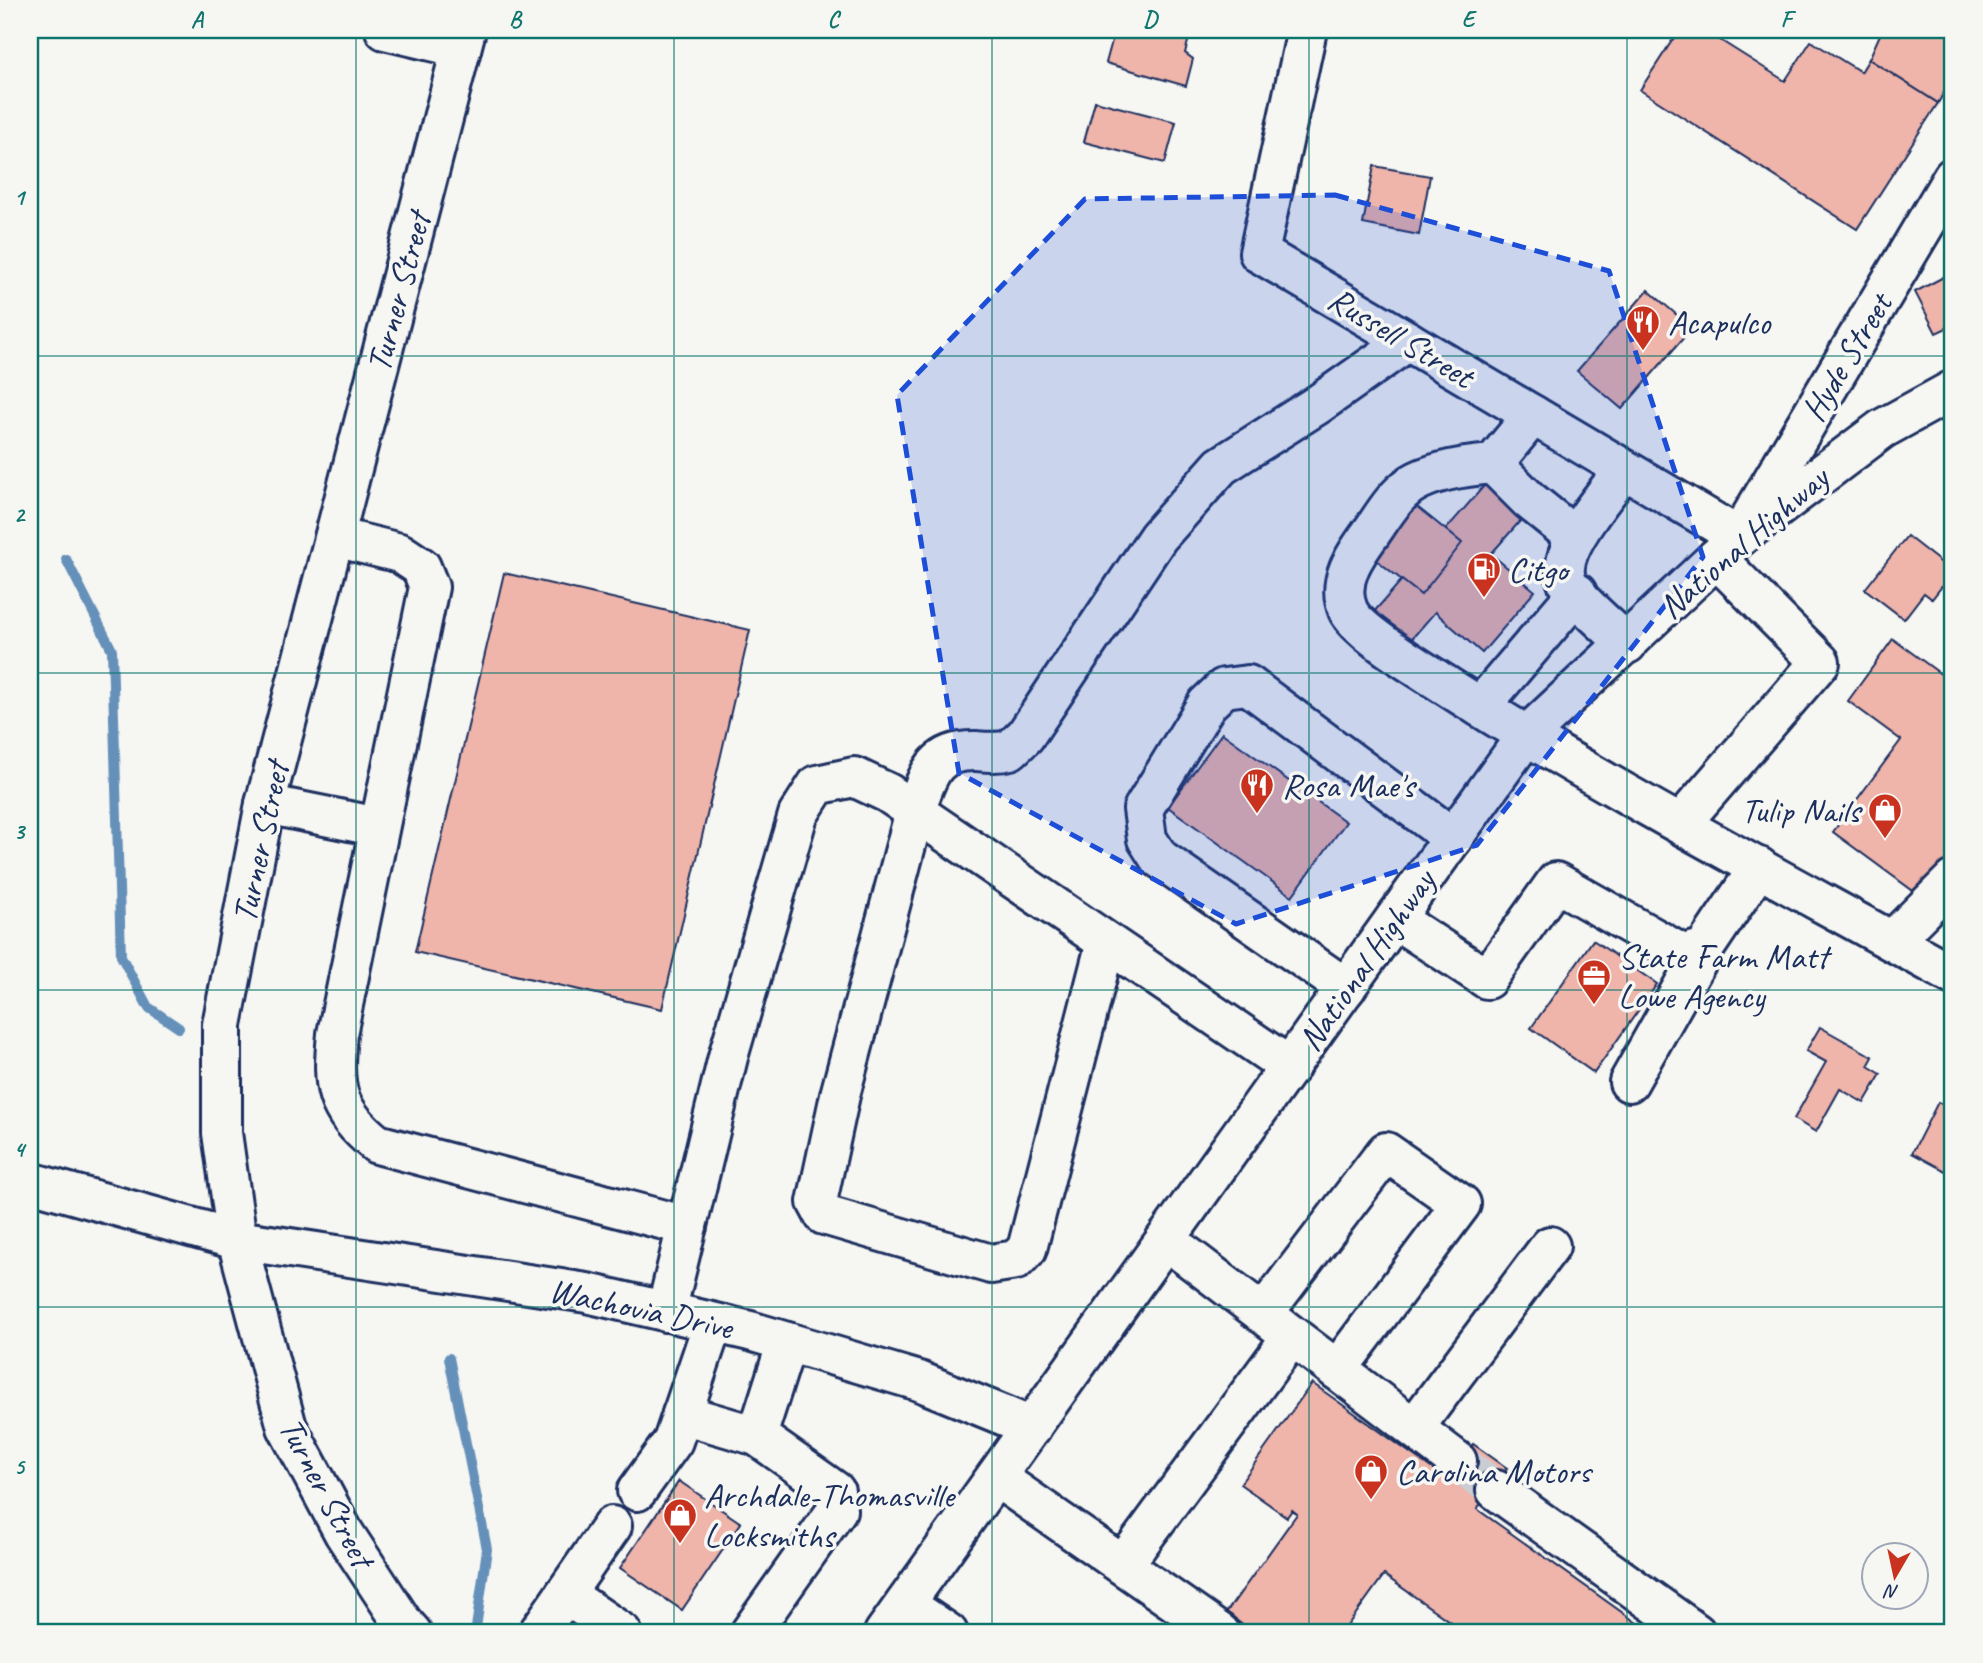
<svg xmlns="http://www.w3.org/2000/svg" width="1983" height="1663" font-family="Caveat,sans-serif">
	<style>
		.lines { fill: none; stroke-linecap: round; stroke-linejoin: round }
		.stream { stroke: #6590b9; stroke-width: 10 }
		.building { fill: #efb4aa; stroke: #1b2f5e; stroke-width: 2 }
		.minor-tunnel { stroke: #caced4; stroke-width: 38; stroke-dasharray: 38 19; stroke-linecap: butt }
		.minor-casing { stroke: #1b2f5e; stroke-width: 44 }
		.major-casing { stroke: #1b2f5e; stroke-width: 44 }
		.minor { stroke: #f6f6f2; stroke-width: 38 }
		.major { stroke: #f6f6f2; stroke-width: 38 }
		.marked { fill: #1d4ed8; fill-opacity: 0.2; stroke: #1d4ed8; stroke-width: 5; stroke-dasharray: 14 9; stroke-linejoin: round }
		.grid { fill: none; stroke: #0f766e; stroke-width: 2; stroke-opacity: 0.55 }
		.labels { text-anchor: middle; stroke-width: 7; stroke-linejoin: round; paint-order: stroke }
		.street-label { font-size: 35px; fill: #1b2f5e; stroke: #f6f6f2 }
		.poi-label { font-size: 35px; fill: #1b2f5e; stroke: #f6f6f2; text-anchor: start }
		.neatline { fill: none; stroke: #0f766e; stroke-width: 2.5 }
		.grid-label { font-size: 23px; text-anchor: middle; font-weight: bold; fill: #0f766e }
	</style>
	<rect width="100%" height="100%" fill="#f6f6f2"/>
	<filter id="ink" filterUnits="userSpaceOnUse"><feTurbulence type="fractalNoise" baseFrequency=".0143" numOctaves="2"/><feDisplacementMap in="SourceGraphic" scale="14" xChannelSelector="R" yChannelSelector="G"/><feConvolveMatrix kernelMatrix="1 2 1 2 8 2 1 2 1" color-interpolation-filters="sRGB"/></filter>
	<g filter="url(#ink)">
		<g class="lines">
			<!-- stream -->
			<g class="stream">
				<path d="M66,559L112,650L121,956L148,1007L179,1028"/>
				<path d="M449,1358L487,1549L476,1628"/>
			</g>
		</g>
		<!-- building -->
		<g class="building">
			<path d="M1115,30H1174L1190,34L1185,53L1193,59L1186,86L1106,63Z"/>
			<path d="M1679,30H1704L1785,81L1811,41L1861,72L1869,59L1938,103L1857,229L1640,90Z"/>
			<path d="M1882,30H1953V77L1938,103L1869,59Z"/>
			<path d="M1095,101L1176,122L1165,163L1084,142Z"/>
			<path d="M1374,166L1430,176L1419,235L1363,224Z"/>
			<path d="M1953,272V325L1936,333L1915,292Z"/>
			<path d="M1648,290L1692,328L1622,409L1577,371Z"/>
			<path d="M1490,479L1528,512L1491,554L1535,591L1482,653L1435,612L1401,651L1366,621Z"/>
			<path d="M1416,506L1462,543L1421,595L1374,558Z"/>
			<path d="M1907,536L1953,572L1932,599L1924,593L1904,619L1865,589Z"/>
			<path d="M504,573L750,630L662,1009L415,952Z"/>
			<path d="M1893,639L1953,683V850L1920,896L1833,832L1901,740L1848,701Z"/>
			<path d="M1222,733L1346,822L1292,896L1168,807Z"/>
			<path d="M1593,940L1657,984L1594,1073L1531,1028Z"/>
			<path d="M1820,1027L1873,1057L1868,1066L1881,1074L1864,1103L1840,1089L1816,1132L1794,1119L1826,1062L1806,1051Z"/>
			<path d="M1938,1102L1953,1110V1175L1912,1153Z"/>
			<path d="M1312,1383L1447,1479L1473,1444L1507,1468L1477,1509L1651,1633H1466L1384,1575L1342,1633H1254L1226,1613L1297,1514L1292,1510L1287,1517L1240,1484Z"/>
			<path d="M679,1481L741,1523L682,1610L620,1568Z"/>
		</g>
		<g class="lines">
			<!-- minor-tunnel -->
			<path class="minor-tunnel" d="M1457,1461L1496,1490"/>
			<!-- minor casing -->
			<g class="minor-casing">
				<g id="minor">
					<path d="M385,30L461,48"/>
					<path d="M1307,30L1259,253L1739,537L1953,177"/>
					<path d="M1533,415L1493,464C1469,466 1433,471 1412,484C1394,496 1383,516 1371,533C1355,555 1336,581 1348,610C1357,631 1419,668 1439,681C1605,788 1781,879 1953,975"/>
					<path d="M1493,464L1529,500L1575,537"/>
					<path d="M1624,470C1607,493 1554,551 1567,582C1573,597 1614,631 1627,644"/>
					<path d="M335,537L400,553L421,567L429,587L337,1034C332,1086 334,1110 377,1144L687,1226"/>
					<path d="M1480,707L1577,593"/>
					<path d="M265,804L379,827"/>
					<path d="M1681,823L1820,662L1716,558"/>
					<path d="M1395,919L1487,979L1556,882L1682,954L1704,949L1759,867"/>
					<path d="M1892,941L1953,880"/>
					<path d="M1106,942L1027,1249L1016,1260L991,1264L824,1215L817,1202L840,1095L915,811C928,776 932,750 976,751C988,752 998,753 1010,750L1025,736L1158,537L1221,466L1317,405L1408,341"/>
					<path d="M1346,988L1159,858L1147,839L1143,809L1207,704L1224,688L1248,685L1453,838"/>
					<path d="M1629,1082L1704,949"/>
					<path d="M30,1182L237,1240L587,1293L750,1331L919,1381L1032,1427"/>
					<path d="M1166,1240L1457,1461"/>
					<path d="M666,1312L728,1057L798,815L817,785L854,777L888,793L1290,1067"/>
					<path d="M1263,1314L1386,1152L1461,1204L1337,1370"/>
					<path d="M682,1414L757,1436"/>
					<path d="M1414,1428L1550,1246"/>
					<path d="M996,1477L1220,1633"/>
					<path d="M1496,1490L1696,1633"/>
					<path d="M637,1491L673,1441L713,1323"/>
					<path d="M1123,1565L1292,1336"/>
					<path d="M565,1594L612,1526"/>
					<path d="M905,1604L948,1633"/>
					<path d="M412,1633L403,1623L344,1533L287,1427L237,1240L222,1133V1025L265,804L466,30"/>
					<path d="M538,1633L565,1594L622,1633"/>
					<path d="M750,1633L837,1510L835,1491L757,1436L787,1342"/>
				</g>
			</g>
			<!-- major casing -->
			<g class="major-casing">
				<path id="major" d="M884,1633L1525,737L1739,537L1882,429L1953,390"/>
			</g>
			<!-- minor -->
			<use href="#minor" class="minor"/>
			<!-- major -->
			<use href="#major" class="major"/>
		</g>
	</g>
	<!-- marked area -->
	<path class="marked" d="M1335,195L1609,271L1703,557L1477,845L1236,924L959,773L897,395L1085,199Z"/>
	<!-- grid -->
	<path class="grid" d="M356,30V1633M674,30V1633M992,30V1633M1309,30V1633M1627,30V1633M30,356H1953M30,673H1953M30,990H1953M30,1307H1953"/>
	<!-- icons -->
	<defs>
		<g id="restaurant-pin" transform="scale(1.75)"><path d="M0 17L-7.5 6A9.5 9.5 0 1 1 7.5 6Z" fill="#c8321e" stroke="#f6f6f2"/><path d="M-5-6h1v4h1v-4h1v4h1v-4h1v5L-1.5 .5V6h-2V.5L-5-1ZM5-6V6H3V1.5H1.5Q1.5-4 5-6Z" fill="#fff"/></g>
		<g id="fuel-pin" transform="scale(1.75)"><path d="M0 17L-7.5 6A9.5 9.5 0 1 1 7.5 6Z" fill="#c8321e" stroke="#f6f6f2"/><path d="M-5.5-6h7V0h2V4h1.3V-2.5L3-4.5l.8-.8L6-3V5H2.5V1h-1V6h-7ZM-4.2-4.7v3.2H.2V-4.7Z" fill="#fff"/></g>
		<g id="shop-pin" transform="scale(1.75)"><path d="M0 17L-7.5 6A9.5 9.5 0 1 1 7.5 6Z" fill="#c8321e" stroke="#f6f6f2"/><path d="M-5-2.5h2.3a2.7 3.5 0 0 1 5.4 0H5L5.5 6h-11ZM-1.5-2.5h3a1.5 2.3 0 0 0-3 0Z" fill="#fff"/></g>
		<g id="office-pin" transform="scale(1.75)"><path d="M0 17L-7.5 6A9.5 9.5 0 1 1 7.5 6Z" fill="#c8321e" stroke="#f6f6f2"/><path d="M-6-3h4V-5.5h4V-3h4V5H-6ZM-1-4.5V-3h2v-1.5ZM-6 0V1H6V0Z" fill="#fff"/></g>
	</defs>
	<g fill-rule="evenodd">
		<use href="#restaurant-pin" x="1643" y="322"/>
		<use href="#fuel-pin" x="1484" y="569"/>
		<use href="#restaurant-pin" x="1257" y="785"/>
		<use href="#shop-pin" x="1885" y="810"/>
		<use href="#office-pin" x="1594" y="976"/>
		<use href="#shop-pin" x="1371" y="1471"/>
		<use href="#shop-pin" x="680" y="1515"/>
	</g>
	<g class="labels">
		<!-- street labels -->
		<g class="street-label">
			<text transform="translate(398 292) rotate(-75)" y="12">Turner Street</text>
			<text transform="translate(1401 337) rotate(31)" y="12">Russell Street</text>
			<text transform="translate(1846 357) rotate(-59)" y="12">Hyde Street</text>
			<text transform="translate(1743 542) rotate(-41)" y="12">National Highway</text>
			<text transform="translate(260 842) rotate(-78)" y="12">Turner Street</text>
			<text transform="translate(1366 960) rotate(-55)" y="12">National Highway</text>
			<text transform="translate(641 1308) rotate(12)" y="12">Wachovia Drive</text>
			<text transform="translate(327 1492) rotate(62)" y="12">Turner Street</text>
		</g>
		<!-- poi labels -->
		<g class="poi-label">
			<text x="1668" y="334">Acapulco</text>
			<text x="1508" y="581">Citgo</text>
			<text x="1282" y="797">Rosa Mae's</text>
			<text x="1860" y="822" text-anchor="end">Tulip Nails</text>
			<text x="1618" y="968">State Farm Matt<tspan x="1618" dy="40">Lowe Agency</tspan></text>
			<text x="1396" y="1483">Carolina Motors</text>
			<text x="704" y="1507">Archdale-Thomasville<tspan x="704" dy="40">Locksmiths</tspan></text>
		</g>
	</g>
	<!-- margin -->
	<rect width="1983" height="1663" fill="none" stroke="#f6f6f2" stroke-width="77"/>
	<!-- north arrow -->
	<g transform="translate(1895 1576) rotate(189)"><circle r="33" fill="#f6f6f2" stroke="#9ea6b7" stroke-width="2"/>
	<path d="M0-5L12 26L0 18L-12 26Z" fill="#c8321e"/>
	<text y="-10" font-size="19" font-weight="bold" text-anchor="middle" fill="#1b2f5e">N</text>
	</g>
	<rect x="38" y="38" width="1906" height="1586" class="neatline"/>
	<g class="grid-label">
		<text x="197" y="27">A</text>
		<text x="515" y="27">B</text>
		<text x="833" y="27">C</text>
		<text x="1150" y="27">D</text>
		<text x="1468" y="27">E</text>
		<text x="1786" y="27">F</text>
		<text x="19" y="205">1</text>
		<text x="19" y="522">2</text>
		<text x="19" y="839">3</text>
		<text x="19" y="1157">4</text>
		<text x="19" y="1474">5</text>
	</g>
</svg>
